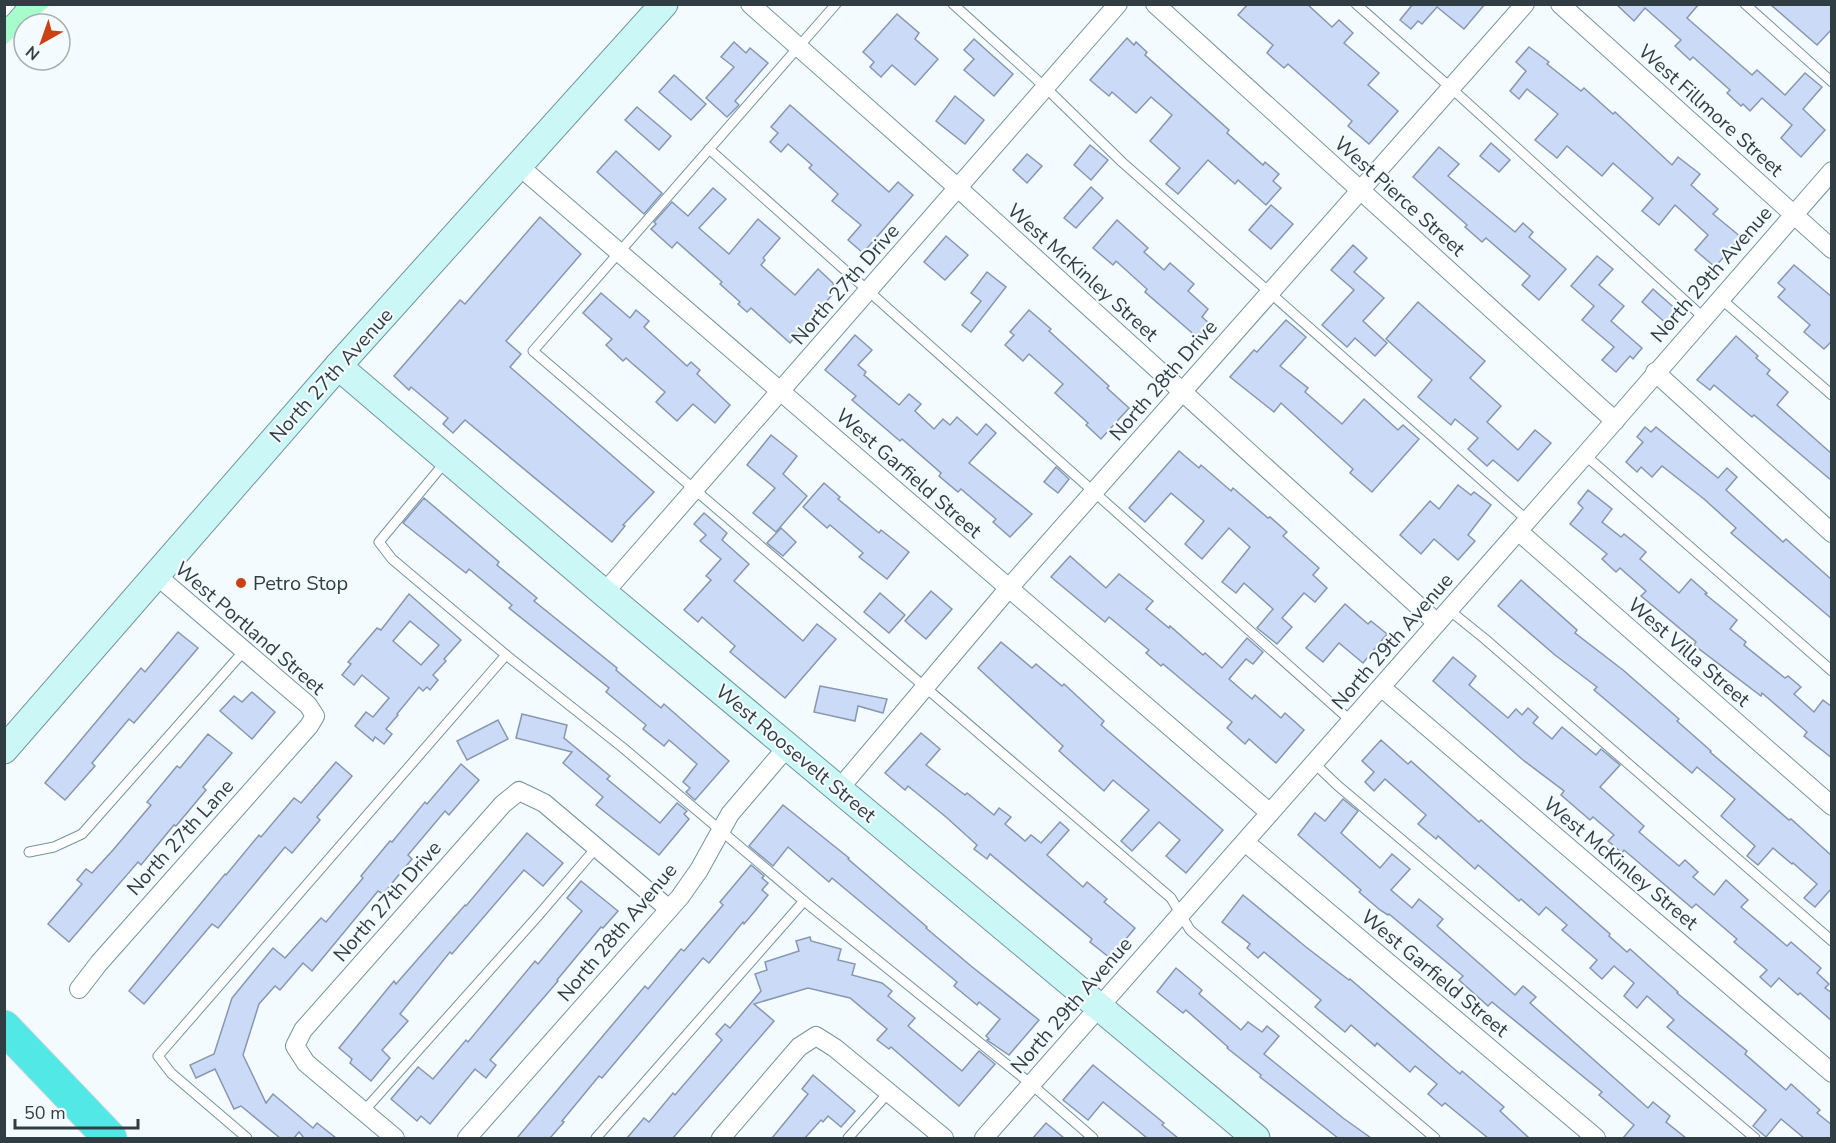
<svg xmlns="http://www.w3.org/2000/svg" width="1836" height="1143" font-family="'Nunito Sans',sans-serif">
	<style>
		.green { fill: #a4fdcb }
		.building { fill: #cbdbf7; stroke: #8797b0; stroke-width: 1.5; fill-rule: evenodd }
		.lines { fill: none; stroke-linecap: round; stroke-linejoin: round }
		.lane-casing { stroke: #7494a2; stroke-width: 11 }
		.street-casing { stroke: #7494a2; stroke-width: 20 }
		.secondary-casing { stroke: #7494a2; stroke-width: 29 }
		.highway-casing { stroke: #d6d8da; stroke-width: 35 }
		.lane { stroke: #fff; stroke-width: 9 }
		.street { stroke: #fff; stroke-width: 18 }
		.secondary { stroke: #cbf8f7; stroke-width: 27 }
		.highway { stroke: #51e8e5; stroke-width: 33 }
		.poi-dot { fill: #ca4214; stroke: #f4fbfe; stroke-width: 2 }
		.labels { text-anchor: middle; stroke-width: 4.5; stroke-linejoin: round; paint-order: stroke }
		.street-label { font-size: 20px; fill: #303e44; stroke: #f4fbfe }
		.poi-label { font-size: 20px; fill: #303e44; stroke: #f4fbfe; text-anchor: start }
	</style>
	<rect width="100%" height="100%" fill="#f4fbfe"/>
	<!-- green -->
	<path class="green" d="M5,5H50L28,24H24V28L5,45Z"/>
	<!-- building -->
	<g class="building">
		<path d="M1248,4H1307L1332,27L1339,20L1353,33L1344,43L1379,73L1368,85L1398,111L1369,144L1348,126L1352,121L1288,64L1284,68L1267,53L1273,45L1238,15Z"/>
		<path d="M1413,4H1485L1464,29L1437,7L1422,24L1418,21L1411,29L1400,20Z"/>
		<path d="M1616,4H1699L1687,18L1752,75L1757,70L1785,95L1805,73L1822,87L1803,109L1825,130L1801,157L1781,138L1792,125L1762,98L1750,111L1743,104L1741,106L1727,93L1730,90L1693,57L1690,60L1675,46L1681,40L1645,8L1634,21Z"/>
		<path d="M1770,4H1832V29L1817,45Z"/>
		<path d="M897,14L919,33L915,39L938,59L915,85L892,65L881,77L870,67L874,62L863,52Z"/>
		<path d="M1127,38L1134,45L1136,42L1147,52L1145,55L1229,130L1227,133L1263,165L1265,162L1279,174L1273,181L1281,188L1266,205L1238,180L1235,184L1208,160L1178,194L1166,184L1180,168L1150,141L1172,115L1151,97L1136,113L1112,92L1109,96L1090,80Z"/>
		<path d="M974,39L1013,74L994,96L964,70L974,59L964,50Z"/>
		<path d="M734,42L746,53L750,48L768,63L735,101L739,105L727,117L706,98L734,67L721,57Z"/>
		<path d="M1529,47L1549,62L1547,64L1581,91L1584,88L1613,114L1615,112L1672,165L1678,157L1700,174L1691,185L1718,209L1713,214L1741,237L1715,267L1695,250L1708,235L1675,205L1659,225L1642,211L1653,198L1613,163L1602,176L1567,146L1557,158L1535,140L1558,114L1527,89L1519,99L1510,91L1526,71L1516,62Z"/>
		<path d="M674,75L706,104L691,120L659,92Z"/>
		<path d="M955,96L984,120L965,144L936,121Z"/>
		<path d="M790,105L889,192L898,182L913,195L863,253L848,240L861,225L832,201L838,194L809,168L812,165L788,144L781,152L770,142L778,133L771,127Z"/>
		<path d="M637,107L671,136L659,150L625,120Z"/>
		<path d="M1491,143L1510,160L1499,172L1480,156Z"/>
		<path d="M1090,145L1108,160L1091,180L1074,165Z"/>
		<path d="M1439,147L1459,164L1448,176L1515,232L1523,223L1533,232L1529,237L1566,269L1539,300L1522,285L1530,276L1486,238L1482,242L1465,227L1467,225L1413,177Z"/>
		<path d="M616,151L662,193L644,214L597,172Z"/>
		<path d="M1027,154L1042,166L1027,183L1013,170Z"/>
		<path d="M1091,187L1103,198L1076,228L1064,218Z"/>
		<path d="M713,188L726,199L699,228L729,254L758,219L780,238L763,258L765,260L761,265L795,295L818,269L834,284L828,291L832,295L790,343L751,308L747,312L738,304L740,302L720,284L722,282L677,242L672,248L651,229L656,224L654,222L672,202L688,216Z"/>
		<path d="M1271,205L1293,224L1271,249L1249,230Z"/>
		<path d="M540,217L581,254L506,341L521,354L510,367L654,492L623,525L625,526L612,542L465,420L453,433L443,424L448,418L411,387L409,390L394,376L460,300L465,304Z"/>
		<path d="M1117,220L1148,248L1144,252L1164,270L1170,263L1194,284L1188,291L1208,309L1202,317L1210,324L1198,338L1145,292L1147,289L1116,261L1113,265L1093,248Z"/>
		<path d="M946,236L968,255L945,280L924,262Z"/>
		<path d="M1353,245L1367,258L1354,272L1384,298L1363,321L1387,343L1375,356L1355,338L1347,347L1322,325L1354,290L1331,270Z"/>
		<path d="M1597,256L1613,269L1599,285L1624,306L1611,321L1642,348L1633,359L1630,356L1616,372L1602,360L1614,347L1582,320L1594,306L1571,286Z"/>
		<path d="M1794,265L1832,297V341L1824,349L1804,332L1810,325L1778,297L1785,289L1778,283Z"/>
		<path d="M987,272L1006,287L971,332L962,325L981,301L971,293Z"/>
		<path d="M1653,289L1679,312L1668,325L1642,302Z"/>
		<path d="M601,293L630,318L636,310L649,321L644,327L687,366L691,362L700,370L697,374L730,405L715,423L693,404L677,421L656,402L665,392L626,358L623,361L606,345L612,339L583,313Z"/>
		<path d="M1418,302L1485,361L1470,378L1501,406L1487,422L1518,450L1535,430L1551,443L1518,481L1493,460L1487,466L1468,449L1478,438L1455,419L1451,425L1418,397L1432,380L1386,339Z"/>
		<path d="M1029,310L1051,329L1049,331L1109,386L1107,388L1129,408L1101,439L1086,425L1088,423L1055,393L1063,384L1029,354L1023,361L1005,345L1014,335L1010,332Z"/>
		<path d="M1286,320L1306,337L1280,366L1308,388L1305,392L1342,424L1364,399L1398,430L1403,425L1419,439L1372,492L1350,473L1353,469L1281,403L1274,412L1230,377L1254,350L1257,352Z"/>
		<path d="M855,335L872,350L858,365L866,372L864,375L899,405L909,394L921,404L915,411L934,429L943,419L950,425L957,417L977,435L986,424L996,433L969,463L1032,514L1010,537L993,522L996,519L961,489L958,492L939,476L941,473L902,439L900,441L852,400L856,396L825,370Z"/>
		<path d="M1736,336L1758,356L1756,358L1770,370L1767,374L1788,392L1777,405L1832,454V481L1754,415L1752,417L1714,385L1710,390L1697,380Z"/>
		<path d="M1645,427L1651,432L1656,427L1718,478L1727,468L1737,477L1726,490L1783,542L1786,539L1832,580V619L1731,533L1736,528L1704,499L1662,466L1652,477L1641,467L1637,472L1626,462L1643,442L1637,437Z"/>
		<path d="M771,435L797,456L783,474L807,496L776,532L753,513L775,488L747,465Z"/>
		<path d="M1179,451L1199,468L1201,465L1231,491L1233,488L1268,518L1270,517L1287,532L1283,536L1319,568L1313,575L1327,588L1315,602L1304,593L1282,618L1292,627L1277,644L1257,628L1273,609L1244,583L1236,593L1222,582L1250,547L1229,528L1202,559L1185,544L1204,521L1171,493L1145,522L1129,508Z"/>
		<path d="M1056,467L1069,479L1058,493L1044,482Z"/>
		<path d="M824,483L840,497L838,499L879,533L881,530L909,552L887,579L859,557L863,553L830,525L827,528L803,507Z"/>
		<path d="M1458,485L1471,495L1474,492L1491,505L1468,535L1475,541L1458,560L1434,539L1421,554L1400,535L1430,501L1439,509Z"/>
		<path d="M1588,490L1612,509L1602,522L1621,537L1624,534L1646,552L1640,559L1679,593L1691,579L1707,593L1705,594L1737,620L1730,629L1746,642L1744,645L1785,678L1788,676L1801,687L1794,694L1814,712L1823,700L1832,707V758L1804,736L1807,732L1762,693L1761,696L1694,645L1696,642L1641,596L1646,591L1620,568L1616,572L1602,559L1607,554L1570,524L1583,508L1578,503Z"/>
		<path d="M424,498L499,562L497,565L537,598L534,601L617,668L616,670L661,708L664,704L729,761L695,800L686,792L690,788L683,782L697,764L669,740L664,746L643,729L646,725L606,692L609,688L509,608L512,605L469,569L466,573L403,523Z"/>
		<path d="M704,513L727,533L722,540L749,564L734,581L803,641L817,624L836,639L785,698L730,652L735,646L702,617L698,622L684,610L711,580L706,576L721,559L700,541L706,535L694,524Z"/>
		<path d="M781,528L796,542L783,556L767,543Z"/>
		<path d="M1070,556L1106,588L1119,574L1153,601L1146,609L1169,628L1170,626L1203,655L1205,653L1222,668L1247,638L1263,652L1253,664L1246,659L1229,679L1252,699L1255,695L1281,718L1285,713L1304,730L1276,763L1249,739L1245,744L1227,728L1232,722L1163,664L1161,666L1146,653L1149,650L1109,617L1105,622L1051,577Z"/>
		<path d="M1521,580L1577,630L1575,633L1623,670L1679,719L1677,721L1711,751L1710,752L1789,820L1791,819L1832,856V888L1815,907L1804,898L1817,884L1793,863L1792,864L1773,848L1758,865L1747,856L1755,846L1721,816L1735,799L1697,767L1692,773L1594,690L1597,687L1555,655L1498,606Z"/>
		<path d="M931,591L952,609L926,639L905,621Z"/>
		<path d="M880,593L905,615L889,633L864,612Z"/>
		<path d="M409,594L461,640L444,659L446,661L433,675L438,680L430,690L427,687L423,691L419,687L397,714L398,715L386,729L392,734L384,744L375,737L373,741L355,726L366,712L373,717L389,698L362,675L354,685L342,675L351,664L348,662L377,628L381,630ZM410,621L439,645L421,665L393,641Z"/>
		<path d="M1345,604L1368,624L1371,621L1387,634L1363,663L1339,643L1323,662L1306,648Z"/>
		<path d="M178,632L198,648L134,723L129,719L92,763L95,766L65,800L45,783L141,668L145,672Z"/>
		<path d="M1001,642L1032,668L1036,664L1062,686L1064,684L1104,721L1101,725L1223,830L1186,873L1166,856L1180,840L1159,822L1132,851L1121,841L1149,810L1113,780L1104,791L1059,751L1063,746L978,668Z"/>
		<path d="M1453,657L1476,676L1469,685L1508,718L1516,709L1522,715L1528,708L1538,717L1533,723L1552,739L1562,727L1596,755L1601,749L1620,765L1600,787L1644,826L1639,832L1679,866L1685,860L1698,872L1693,877L1714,895L1726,880L1748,900L1741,907L1787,946L1791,942L1821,968L1817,973L1829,984L1825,988L1832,993V1021L1800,993L1798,995L1779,978L1771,987L1760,977L1767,970L1734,942L1737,939L1696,904L1692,908L1624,850L1622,853L1608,841L1614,835L1593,817L1590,820L1561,795L1564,791L1523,760L1433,681Z"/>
		<path d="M820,686L887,699L883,713L858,706L855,721L814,712Z"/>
		<path d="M252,692L275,712L252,739L220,711L234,696L242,702Z"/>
		<path d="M522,714L567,725L564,738L610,776L607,779L660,823L677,803L687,811L684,814L689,819L659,855L596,805L603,797L563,763L572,752L516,738Z"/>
		<path d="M498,720L508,739L467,760L457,741Z"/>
		<path d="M921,733L940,749L926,765L965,795L967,793L994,815L999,808L1011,817L1005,824L1025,841L1031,835L1041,843L1060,822L1069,830L1047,855L1083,887L1087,882L1107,899L1104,902L1135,928L1110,958L1090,942L1092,939L990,854L987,859L974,849L977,845L946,817L908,786L905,790L885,773Z"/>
		<path d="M208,734L232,753L203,787L206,790L176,826L174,825L141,865L138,862L69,942L48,924L82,884L77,880L86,869L92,873L113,850L151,805L147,802L177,766L180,768Z"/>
		<path d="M1381,740L1408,764L1411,761L1479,822L1481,820L1610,934L1609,936L1627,952L1630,949L1678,992L1677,993L1747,1051L1745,1054L1786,1090L1791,1084L1820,1110L1817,1113L1832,1125V1138H1804L1781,1119L1766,1137L1753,1126L1766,1110L1667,1027L1674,1020L1647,996L1637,1008L1624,996L1634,983L1614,966L1602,979L1590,968L1597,960L1562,930L1567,925L1546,907L1539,915L1521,899L1519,901L1478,865L1475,869L1438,836L1436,839L1418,824L1426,815L1385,779L1374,791L1365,782L1374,772L1362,761Z"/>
		<path d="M336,762L352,776L317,817L320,820L292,853L285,847L218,928L212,924L144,1004L129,991L225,874L226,875L259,835L261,837L294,798L301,803Z"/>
		<path d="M461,764L479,780L449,815L445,811L408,855L412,859L383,894L378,891L312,971L303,963L280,990L275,986L259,1004L243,1055L266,1103L273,1094L313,1128L317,1123L336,1138H304L299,1132L294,1138H280L241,1106L234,1109L215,1069L196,1078L190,1065L214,1054L232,998L273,948L285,958L321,918L326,922L363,878L361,876L390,841L392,842L425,802L427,804Z"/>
		<path d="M1343,799L1358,811L1341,833L1380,868L1392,854L1410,869L1391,890L1412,908L1419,899L1443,919L1437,926L1515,995L1523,986L1536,997L1530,1003L1648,1108L1653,1102L1670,1116L1666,1122L1686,1138H1623L1634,1125L1599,1095L1602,1092L1492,1002L1488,1006L1459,980L1463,976L1389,914L1388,915L1380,910L1359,892L1361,890L1298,835L1315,813L1325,821Z"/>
		<path d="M783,805L849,858L848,859L927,927L926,928L971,966L1039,1020L1009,1055L987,1040L989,1039L986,1036L1000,1019L979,1002L977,1005L954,986L957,982L832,878L829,882L788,847L773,866L749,846Z"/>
		<path d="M527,833L563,863L543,886L524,870L452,954L450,952L400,1014L408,1021L382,1050L390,1058L371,1081L350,1063L352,1059L339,1048L394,981L396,984L465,905L466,906Z"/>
		<path d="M751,865L764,876L762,878L768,883L762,890L768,895L755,911L744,924L743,922L709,963L703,958L602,1078L599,1076L562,1121L564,1122L550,1138H517L645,986L648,989L681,949L684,951L723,905L720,902Z"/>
		<path d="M581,881L618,911L603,928L601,927L557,980L558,981L490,1060L496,1065L486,1078L475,1069L430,1124L421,1116L417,1121L391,1099L418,1067L433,1079L466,1040L468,1042L535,961L538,964L582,911L567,898Z"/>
		<path d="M1243,895L1306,947L1349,980L1350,979L1460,1074L1462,1071L1504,1107L1500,1111L1529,1138H1488L1445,1103L1442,1106L1428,1094L1437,1084L1415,1066L1410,1072L1377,1043L1375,1046L1351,1025L1345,1032L1315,1007L1321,1000L1264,952L1258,958L1247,948L1250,944L1222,922Z"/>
		<path d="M810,937L811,941L841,949L838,960L855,964L852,975L882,983L892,991L888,996L915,1018L908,1026L962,1071L979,1051L995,1064L959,1106L891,1047L889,1049L877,1040L887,1029L850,998L808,988L754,1004L774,1021L673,1138H627L644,1118L649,1122L673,1093L675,1095L722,1040L716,1034L725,1024L730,1028L761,991L755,974L767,970L765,962L799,951L796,941Z"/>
		<path d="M1176,968L1202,990L1199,994L1241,1030L1248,1022L1262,1032L1267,1026L1279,1036L1264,1054L1343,1118L1371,1138H1338L1260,1077L1261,1075L1227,1048L1228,1047L1186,1010L1183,1013L1157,992Z"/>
		<path d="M1093,1065L1164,1123L1162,1125L1178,1138H1147L1103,1102L1088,1120L1063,1100Z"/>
		<path d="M813,1075L855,1111L841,1127L828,1116L823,1122L821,1120L805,1138H772L808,1094L802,1089Z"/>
		<path d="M1046,1123L1064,1138H1033Z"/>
	</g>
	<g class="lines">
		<!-- lane casing -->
		<g class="lane-casing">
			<g id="lane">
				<path d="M836,4L533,351L1171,898L1190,930L1435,1138"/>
				<path d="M953,4L1046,88L1122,162L1527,520"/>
				<path d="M1356,4L1451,88L1703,317"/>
				<path d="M1745,4L1832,82"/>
				<path d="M4,12L11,4"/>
				<path d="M709,149L1351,721"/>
				<path d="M1720,298L1832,395"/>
				<path d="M1585,455L1832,671"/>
				<path d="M446,461L379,542L392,559L506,655L622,747L804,901L1031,1084L1093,1138"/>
				<path d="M1449,610L1485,639L1832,941"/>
				<path d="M1314,763L1337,785L1755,1138"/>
				<path d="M29,852L54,847L82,834L244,651"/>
				<path d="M363,1112L537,917L596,848"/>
				<path d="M247,1138L171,1073L158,1056L506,655"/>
				<path d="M596,1138L804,901"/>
				<path d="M848,1138L889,1092"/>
			</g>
		</g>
		<!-- street casing -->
		<g class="street-casing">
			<g id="street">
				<path d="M750,4L958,188L1437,623"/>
				<path d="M1155,4L1615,421"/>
				<path d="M1560,4L1832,249"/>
				<path d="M519,166L1270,813"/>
				<path d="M1655,372L1832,533"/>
				<path d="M1518,531L1832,806"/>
				<path d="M604,593L1118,4"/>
				<path d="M1381,687L1832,1073"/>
				<path d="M839,789L1008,589L1525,4"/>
				<path d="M1245,842L1596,1138"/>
				<path d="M79,989L99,963L309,726L315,716L308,705L156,575"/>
				<path d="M395,1138L306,1063L295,1046L303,1030L503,804L519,791L544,803L669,909"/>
				<path d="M467,1138L680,897L699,870L730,814L788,746"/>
				<path d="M721,1138L799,1047L816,1036L835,1048L944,1138"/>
				<path d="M984,1138L1585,455L1832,171"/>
			</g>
		</g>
		<!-- secondary casing -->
		<g class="secondary-casing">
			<g id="secondary">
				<path d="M338,366L604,593L1256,1138"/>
				<path d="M4,750L338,366L664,4"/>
			</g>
		</g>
		<!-- highway casing -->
		<g class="highway-casing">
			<path id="highway" d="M4,1027L110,1138"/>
		</g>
		<!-- lane -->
		<use href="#lane" class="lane"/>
		<!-- street -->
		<use href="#street" class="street"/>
		<!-- secondary -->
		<use href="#secondary" class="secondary"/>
		<!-- highway -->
		<use href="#highway" class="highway"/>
	</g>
	<!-- markers -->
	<circle class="poi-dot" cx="241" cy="583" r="6"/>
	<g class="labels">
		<!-- street labels -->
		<g class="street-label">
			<text transform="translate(1711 110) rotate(42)" y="7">West Fillmore Street</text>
			<text transform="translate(1400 196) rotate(42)" y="7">West Pierce Street</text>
			<text transform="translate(1083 272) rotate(42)" y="7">West McKinley Street</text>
			<text transform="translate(1711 274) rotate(-49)" y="7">North 29th Avenue</text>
			<text transform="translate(845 284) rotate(-49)" y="7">North 27th Drive</text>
			<text transform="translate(331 375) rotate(-48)" y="7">North 27th Avenue</text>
			<text transform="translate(1163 380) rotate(-49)" y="7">North 28th Drive</text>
			<text transform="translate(909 473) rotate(41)" y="7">West Garfield Street</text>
			<text transform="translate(250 628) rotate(41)" y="7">West Portland Street</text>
			<text transform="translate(1392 641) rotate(-49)" y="7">North 29th Avenue</text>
			<text transform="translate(1689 652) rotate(41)" y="7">West Villa Street</text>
			<text transform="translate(796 753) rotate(40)" y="7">West Roosevelt Street</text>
			<text transform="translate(180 837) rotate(-48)" y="7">North 27th Lane</text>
			<text transform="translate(1621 863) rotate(40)" y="7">West McKinley Street</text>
			<text transform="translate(387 901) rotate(-49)" y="7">North 27th Drive</text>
			<text transform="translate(617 932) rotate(-50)" y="7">North 28th Avenue</text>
			<text transform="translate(1435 973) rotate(40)" y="7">West Garfield Street</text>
			<text transform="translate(1071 1005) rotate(-49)" y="7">North 29th Avenue</text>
		</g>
		<!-- poi labels -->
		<g class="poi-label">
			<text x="253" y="590">Petro Stop</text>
		</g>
	</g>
	<!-- border -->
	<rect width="1836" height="1143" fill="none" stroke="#303e44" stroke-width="12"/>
	<!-- north arrow -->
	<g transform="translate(42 42) rotate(220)"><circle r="28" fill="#f4fbfe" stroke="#a6afb4" stroke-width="1.5"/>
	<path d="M0-4.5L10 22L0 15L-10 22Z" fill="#ca4214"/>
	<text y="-9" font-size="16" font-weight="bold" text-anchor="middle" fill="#303e44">N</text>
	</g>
	<!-- scale -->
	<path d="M15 1119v9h123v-9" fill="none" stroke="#303e44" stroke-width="3"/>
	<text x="24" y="1119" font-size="18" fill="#303e44" stroke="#f4fbfe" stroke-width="4.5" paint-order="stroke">50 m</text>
</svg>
